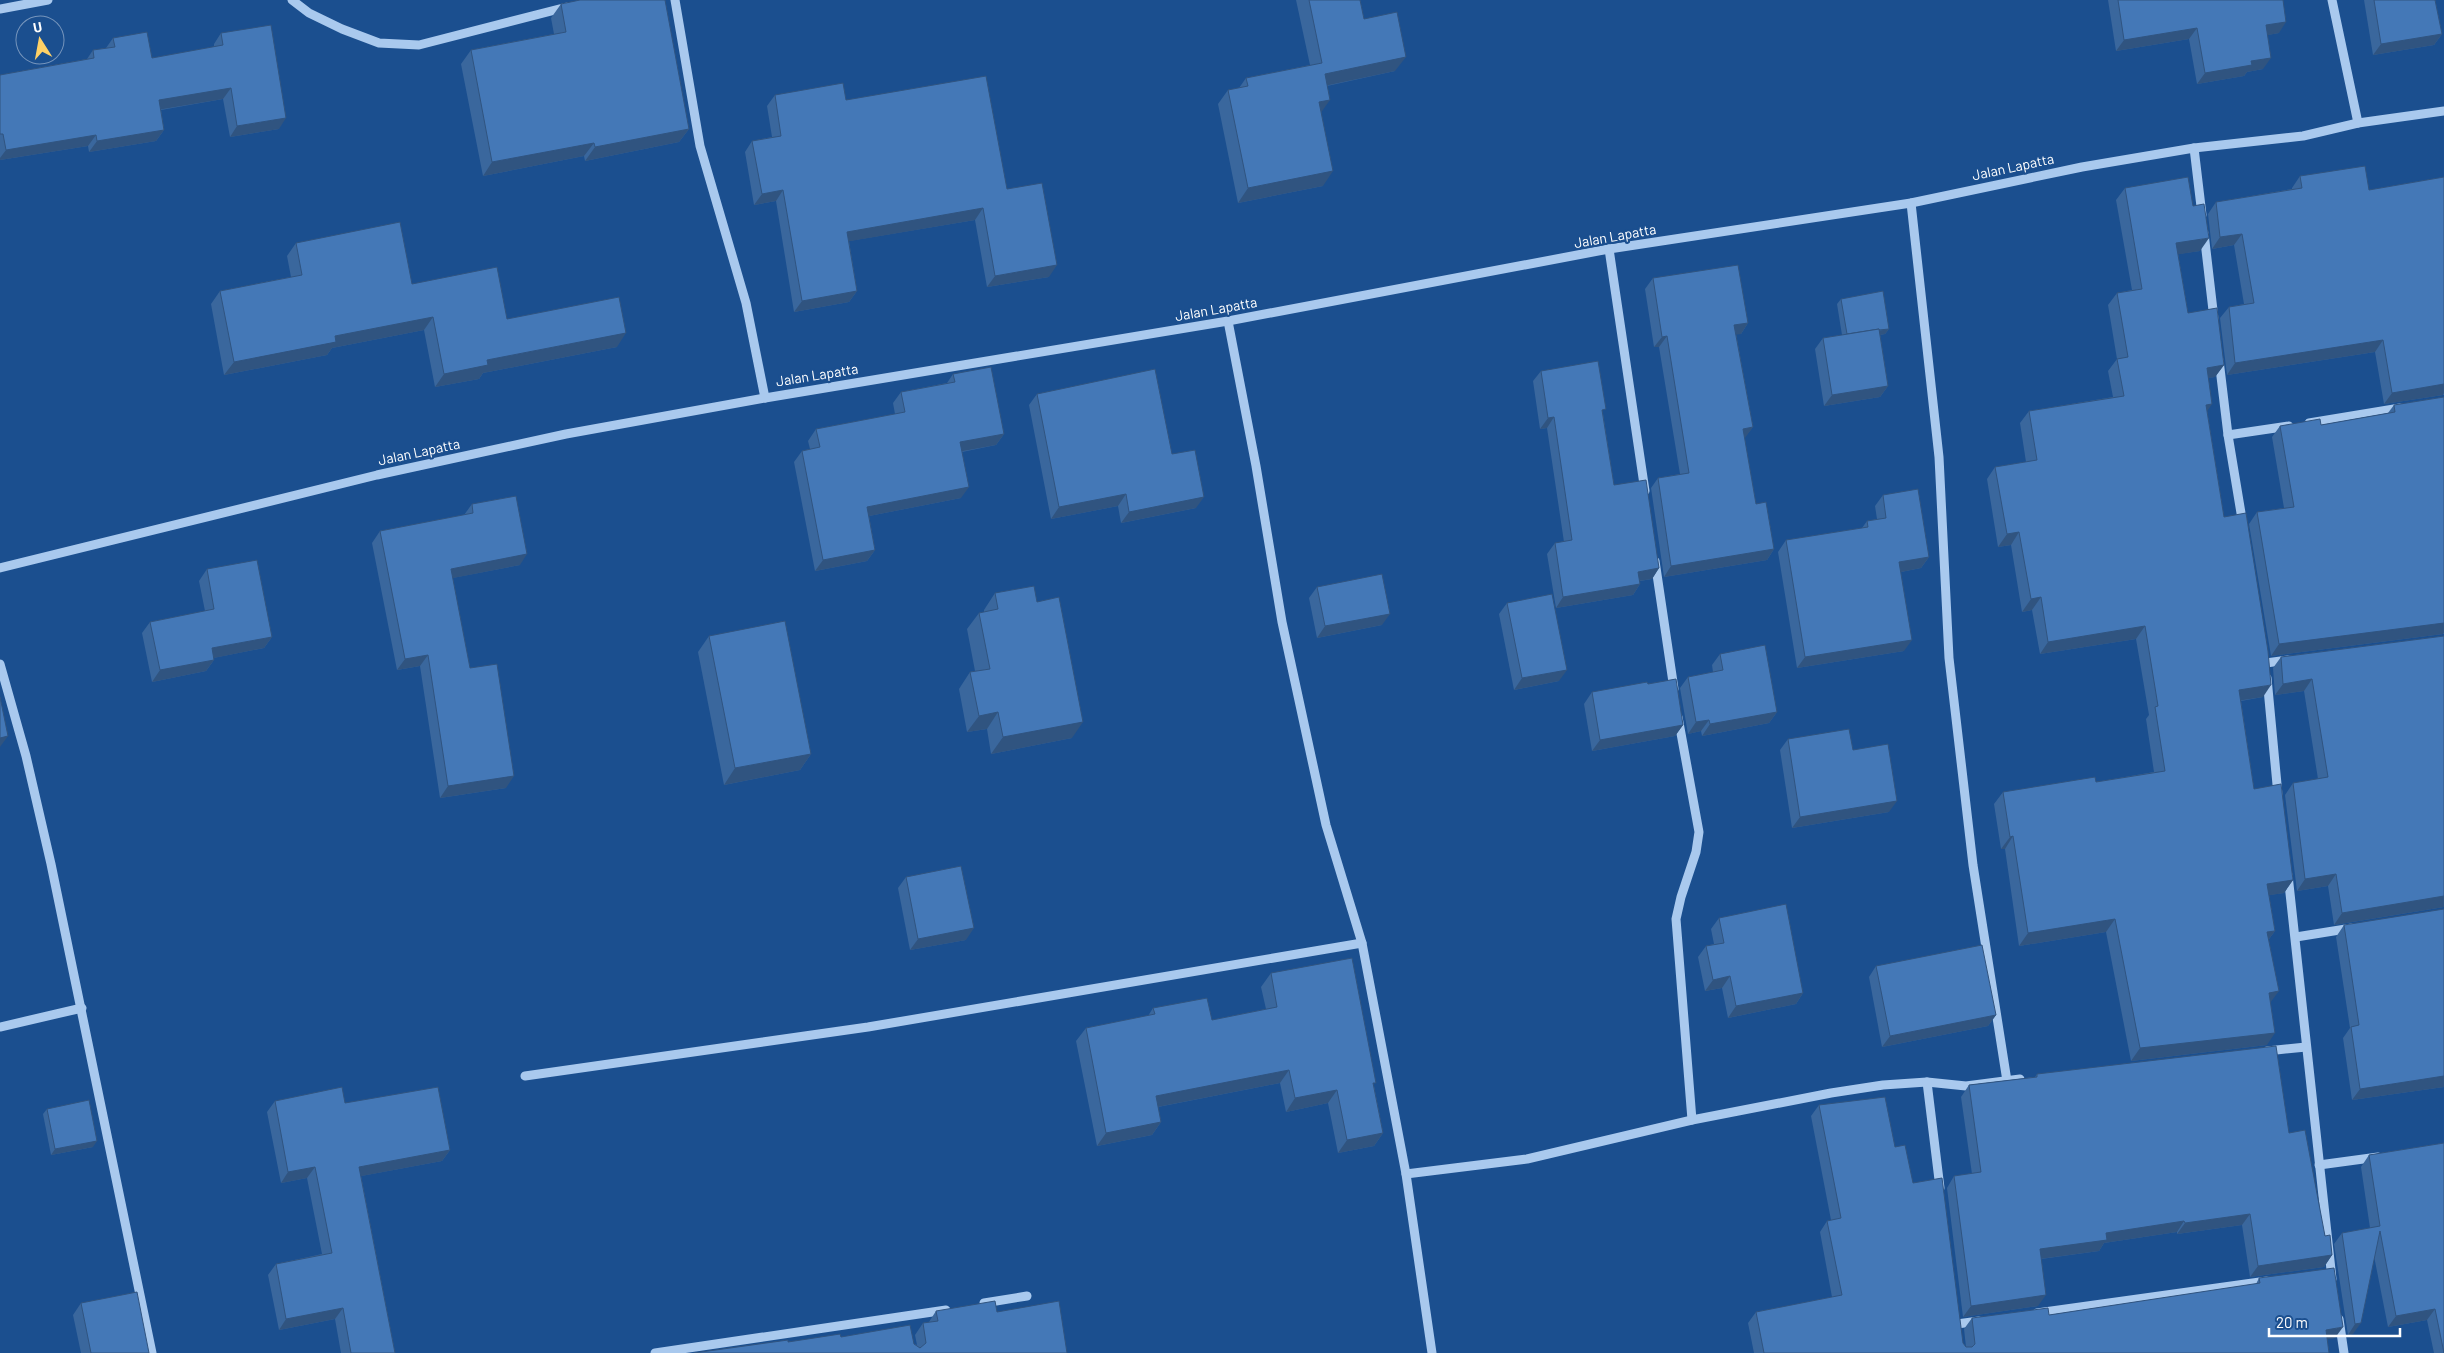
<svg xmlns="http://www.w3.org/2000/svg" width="2444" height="1353" font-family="Barlow,sans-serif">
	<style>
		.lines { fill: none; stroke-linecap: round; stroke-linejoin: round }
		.minor { stroke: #a9c9ee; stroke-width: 9 }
		.wall { fill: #3a679d }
		.shaded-wall { fill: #305480 }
		.building { fill: #4478b7; stroke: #305480 }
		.labels { text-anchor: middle; stroke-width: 4.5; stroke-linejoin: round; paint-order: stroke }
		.street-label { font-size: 14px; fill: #fff; stroke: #1b4f8f }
	</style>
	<rect width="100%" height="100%" fill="#1b4f8f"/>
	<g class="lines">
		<!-- minor -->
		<g class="minor">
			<path d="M292,0L309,13L342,29L379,43L419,45L567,7"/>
			<path d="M675,0L700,146L746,303L765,398"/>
			<path d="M2332,0L2358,123"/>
			<path d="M0,9L48,0"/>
			<path d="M2194,148L2202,215"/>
			<path d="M1911,203L1939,457L1949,658L1973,865L2007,1081"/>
			<path d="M2204,233L2214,319"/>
			<path d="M1609,249L1645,491"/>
			<path d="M1228,321L1256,466L1282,622L1326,825L1362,943L1406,1174L1527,1159L1692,1120L1831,1093L1883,1085L1927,1082L1966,1086L2020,1079"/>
			<path d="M2219,360L2228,435L2243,525"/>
			<path d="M2309,423L2400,408"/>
			<path d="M2228,435L2289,426"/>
			<path d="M1655,561L1674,689"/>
			<path d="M0,568L377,475L566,434L765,398L1228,321L1609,249L1911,203L2082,167L2194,148L2303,136L2358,123L2444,111"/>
			<path d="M2266,663L2288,660"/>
			<path d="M0,664L26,756L51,864L152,1353"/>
			<path d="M2267,678L2278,795"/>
			<path d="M1678,717L1699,832L1696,852L1681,897L1676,919L1692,1120"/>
			<path d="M2288,875L2332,1279"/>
			<path d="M2296,937L2352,928"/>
			<path d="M0,1027L82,1008"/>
			<path d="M2267,1051L2306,1047"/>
			<path d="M525,1076L868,1027L1362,943"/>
			<path d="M1927,1082L1940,1188"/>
			<path d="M2319,1165L2378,1157"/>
			<path d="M1406,1174L1432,1353"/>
			<path d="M984,1303L1027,1296"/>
			<path d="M2037,1313L2267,1281"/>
			<path d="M2339,1319L2344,1353"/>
			<path d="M1957,1324L1979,1321"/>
			<path d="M655,1353L946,1310"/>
		</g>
	</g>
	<!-- wall -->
	<g class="wall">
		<path d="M1296,0H1360L1364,19L1395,71L1327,86L1321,113L1323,186L1238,203L1218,104L1228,90L1239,88L1246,78L1310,65Z"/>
		<path d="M2108,0H2283L2279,33L2267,35L2263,69L2247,72L2244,76L2197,84L2189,39L2116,51Z"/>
		<path d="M2364,0H2435L2442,34L2434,45L2373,55Z"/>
		<path d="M561,4L689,129L679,142L585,161L584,156L483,176L461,64L471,50L554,34L551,18Z"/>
		<path d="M221,33L279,129L230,137L223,99L161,110L164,130L156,141L89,152L88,146L0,160V75L87,59L93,50L106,48L113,38L152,58L214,47V44Z"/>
		<path d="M775,95L846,100L1007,189L1049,277L987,287L975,220L849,241L857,291L849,302L794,312L776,201L754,205L745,152L752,141L772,137L767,106Z"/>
		<path d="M2300,176L2369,190L2444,177V395H2443L2384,404L2375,352L2227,375L2220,318L2229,307L2244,304L2234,245L2212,249L2208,214L2216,202L2292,189V188Z"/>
		<path d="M2125,188L2200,251L2178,254L2188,313L2224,365L2215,377L2208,378L2207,411L2224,517L2263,697L2241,701L2254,789L2293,880L2284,893L2269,895L2275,931L2269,939L2271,1002L2267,1045L2131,1061L2106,932L2019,946L2005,849H2001L1994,804L2003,792L2096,782L2154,772L2146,719L2149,715L2136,639L2040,654L2032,610L2022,612L2011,545L1998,547L1987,479L1995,467L2026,462L2020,423L2029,411L2113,397L2108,371L2117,359L2108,305L2117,293L2132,290L2116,200Z"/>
		<path d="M296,243L507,319L617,347L483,373L479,379L435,387L424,330L332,348L327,355L224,375L211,304L220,291L291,277L287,256Z"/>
		<path d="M1653,278L1748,323L1741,334H1736L1753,427L1744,438L1756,504L1774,549L1767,560L1664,577L1651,488L1658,478L1680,474L1659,347H1654L1645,289Z"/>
		<path d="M1841,299L1889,329L1885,334L1880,335L1888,386L1880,397L1824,406L1815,349L1823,338L1842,335L1837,304Z"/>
		<path d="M1541,371L1603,414L1614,485L1659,568L1652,579L1640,581V584L1633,595L1556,608L1547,554L1555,543L1564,542L1547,428L1540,429L1533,381Z"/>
		<path d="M953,374L1004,434L996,445L962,452L961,498L869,516L875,550L867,561L815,571L794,462L802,451L810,449L808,441L816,429L895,414L893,403L901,392L947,383Z"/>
		<path d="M1037,394L1172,454L1196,508L1121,523L1118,506L1051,519L1029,405Z"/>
		<path d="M2444,397V634H2443L2271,656L2249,524L2257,512L2284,508L2272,437L2280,426L2321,425L2388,413L2394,405Z"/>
		<path d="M1883,495L1929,557L1921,568L1901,572L1904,651L1797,668L1778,552L1786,540L1862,528L1867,521L1877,519L1875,506Z"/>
		<path d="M472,504L520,565L452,578L470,668L506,788L440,798L420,666L397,670L372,543L380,531L464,515Z"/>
		<path d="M207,569L272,637L264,648L213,658L214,660L206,671L152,682L142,633L150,622L205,611L199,581Z"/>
		<path d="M1317,587L1382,625L1317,638L1309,598Z"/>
		<path d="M995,593L1037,602L1072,738L991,754L987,729L967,732L959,689L970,672L975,671L967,629L979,613L984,612V610Z"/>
		<path d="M1507,603L1559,681L1514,690L1499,614Z"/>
		<path d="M709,636L811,754L800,770L724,785L698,652Z"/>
		<path d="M2444,636V907L2334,925L2328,886L2297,891L2285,795L2293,783L2318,779L2304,691L2275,695L2273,668L2281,657Z"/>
		<path d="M1720,654L1777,712L1769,723L1702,736L1701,731L1688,734L1680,688L1688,677L1713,672L1712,665Z"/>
		<path d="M1592,692L1683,725L1675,736L1592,751L1584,704Z"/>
		<path d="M1788,739L1853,750L1889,812L1792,828L1780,750Z"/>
		<path d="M906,877L966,940L910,950L898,888Z"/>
		<path d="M1719,918L1803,993L1796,1004L1728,1018L1722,988L1705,991L1698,957L1706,946L1714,944L1711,929Z"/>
		<path d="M2344,925L2444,1087L2352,1100L2343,1038L2350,1028L2336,937Z"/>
		<path d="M1876,966L1996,1015L1988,1026L1882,1047L1869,977Z"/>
		<path d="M1271,973L1374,1086L1383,1133L1374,1146L1338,1153L1328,1103L1286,1112L1280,1083L1158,1107L1161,1122L1152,1135L1097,1146L1076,1041L1086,1028L1148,1016L1153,1008L1212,1020L1266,1009L1261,987Z"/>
		<path d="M2037,1074L2289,1133L2332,1255L2324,1267L2250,1277L2242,1225L2177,1234V1232L2104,1243L2099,1251L2041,1259L2038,1306L1963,1317L1947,1188L1954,1176L1972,1174L1961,1097L1969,1085L2035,1077Z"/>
		<path d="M275,1101L345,1103L450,1150L442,1161L361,1176L395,1353H341L335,1319L279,1330L268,1275L276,1264L322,1254L307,1178L281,1183L267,1112Z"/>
		<path d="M1819,1105L1895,1147L1913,1183L1963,1343L1966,1347L1964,1329L1972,1318L2049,1315L2256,1284L2259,1278L2335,1338L2327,1339L2329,1353H1754L1748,1323L1756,1312L1832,1297L1820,1232L1827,1221L1831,1220L1811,1116Z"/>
		<path d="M47,1109L93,1147L51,1155L43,1114Z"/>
		<path d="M2444,1143V1353H2434L2427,1320L2388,1327L2374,1256L2353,1334L2348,1335L2334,1244L2342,1233L2370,1228L2361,1167L2369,1155Z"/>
		<path d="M81,1303L149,1353H81L73,1315Z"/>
		<path d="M936,1311L997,1312L1067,1353H694L788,1342L841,1337L914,1344L917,1345L915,1335L923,1323L929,1322Z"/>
	</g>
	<!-- shaded-wall -->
	<g class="shaded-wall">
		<path d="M2286,22L2279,33L2258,37L2266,25Z"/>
		<path d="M2197,28L2189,39L2116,51L2124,40Z"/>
		<path d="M2442,34L2434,45L2373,55L2381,44Z"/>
		<path d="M1406,57L1395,71L1315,88L1325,74Z"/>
		<path d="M2271,58L2263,69L2247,72L2244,76L2197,84L2205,73L2251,61Z"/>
		<path d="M231,88L223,99L151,111L159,100Z"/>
		<path d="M1330,100L1320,114L1319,102Z"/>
		<path d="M286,118L279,129L230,137L237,126Z"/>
		<path d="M689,129L679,142L585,161L595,147Z"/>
		<path d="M164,130L156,141L89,152L97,141Z"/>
		<path d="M96,135L88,146L0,160V158L6,150Z"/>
		<path d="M594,143L584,156L483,176L492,162Z"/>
		<path d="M1333,171L1323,186L1238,203L1248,188Z"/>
		<path d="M783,190L776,201L754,205L762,194Z"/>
		<path d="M983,208L975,220L839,243L847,232Z"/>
		<path d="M2242,234L2234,245L2212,249L2220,237Z"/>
		<path d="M2209,238L2200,251L2168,256L2176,243Z"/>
		<path d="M1057,265L1049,277L987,287L995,276Z"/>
		<path d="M857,291L849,302L794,312L802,301Z"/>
		<path d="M433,317L424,330L332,348L327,355L224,375L234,362L335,336Z"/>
		<path d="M1748,323L1741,334L1727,336L1734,325Z"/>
		<path d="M1889,329L1885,334L1844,342L1848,336Z"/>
		<path d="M626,333L617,347L483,373L479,379L435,387L444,374L487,360Z"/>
		<path d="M1667,336L1659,347H1654L1662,337Z"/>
		<path d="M2383,340L2375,352L2227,375L2235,363Z"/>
		<path d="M2224,365L2215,377L2198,380L2207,368Z"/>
		<path d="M2444,384V393L2443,395L2384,404L2392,393Z"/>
		<path d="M1888,386L1880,397L1824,406L1832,395Z"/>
		<path d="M2212,404L2204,416L2206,405Z"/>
		<path d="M1554,417L1547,428L1540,429L1548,418Z"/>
		<path d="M1753,427L1745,438L1735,440L1743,429Z"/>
		<path d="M1004,434L996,445L952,453L960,442Z"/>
		<path d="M969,487L961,498L859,518L867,507Z"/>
		<path d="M1126,494L1118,506L1051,519L1059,507Z"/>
		<path d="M1204,497L1196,508L1121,523L1129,512Z"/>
		<path d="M2019,532L2011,545L1998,547L2007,534Z"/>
		<path d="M1774,549L1767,560L1664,577L1671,566Z"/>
		<path d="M875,550L867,561L815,571L823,560Z"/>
		<path d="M527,554L520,565L443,580L451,569Z"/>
		<path d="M1929,557L1921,568L1891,574L1899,562Z"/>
		<path d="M1659,568L1652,579L1631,582L1638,572Z"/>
		<path d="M1640,584L1633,595L1556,608L1563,597Z"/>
		<path d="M2041,597L2032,610L2022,612L2031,599Z"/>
		<path d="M1390,614L1382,625L1317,638L1325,626Z"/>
		<path d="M2444,623V633L2443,634L2271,656L2279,644Z"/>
		<path d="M2145,626L2136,639L2040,654L2048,642Z"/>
		<path d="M272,637L264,648L204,660L212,648Z"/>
		<path d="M1912,640L1904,651L1797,668L1805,657Z"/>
		<path d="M428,655L420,666L397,670L405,659Z"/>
		<path d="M214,660L206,671L152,682L160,670Z"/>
		<path d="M1567,670L1559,681L1514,690L1522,678Z"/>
		<path d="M2312,679L2304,691L2275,695L2283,684Z"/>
		<path d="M2271,685L2263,697L2230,702L2239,690Z"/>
		<path d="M998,712L987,729L967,732L979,716Z"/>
		<path d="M1777,712L1769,723L1702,736L1710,724Z"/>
		<path d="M1709,720L1701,731L1688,734L1696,722Z"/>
		<path d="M1083,722L1072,738L991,754L1003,737Z"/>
		<path d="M1683,725L1675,736L1592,751L1600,740Z"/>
		<path d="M8,736L0,747V738Z"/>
		<path d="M811,754L800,770L724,785L735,768Z"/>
		<path d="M514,776L506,788L440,798L448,786Z"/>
		<path d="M1897,801L1889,812L1792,828L1800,817Z"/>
		<path d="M2013,836L2005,849H2001L2010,837Z"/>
		<path d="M2336,874L2328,886L2297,891L2305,879Z"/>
		<path d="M2293,880L2284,893L2258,897L2267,884Z"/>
		<path d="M2444,896V907L2334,925L2342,913Z"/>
		<path d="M2115,919L2106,932L2019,946L2028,933Z"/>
		<path d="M974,928L966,940L910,950L918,939Z"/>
		<path d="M2275,931L2266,943L2267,932Z"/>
		<path d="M1730,976L1722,988L1705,991L1713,980Z"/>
		<path d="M2279,991L2270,1003L2269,993Z"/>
		<path d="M1803,993L1796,1004L1728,1018L1736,1006Z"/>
		<path d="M1996,1015L1988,1026L1882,1047L1890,1036Z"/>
		<path d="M2275,1033L2267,1045L2131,1061L2140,1048Z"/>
		<path d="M1289,1070L1280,1083L1147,1109L1156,1096Z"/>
		<path d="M2444,1076V1087L2352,1100L2360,1089Z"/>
		<path d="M1337,1090L1328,1103L1286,1112L1295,1098Z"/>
		<path d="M1161,1122L1152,1135L1097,1146L1106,1133Z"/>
		<path d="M1383,1133L1374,1146L1338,1153L1347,1140Z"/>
		<path d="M97,1141L93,1147L51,1155L55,1149Z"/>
		<path d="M450,1150L442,1161L351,1178L359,1167Z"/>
		<path d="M315,1167L307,1178L281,1183L288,1172Z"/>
		<path d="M2250,1214L2242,1225L2177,1234L2185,1223Z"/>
		<path d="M2184,1221L2177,1232L2104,1243L2099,1251L2032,1260L2040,1249L2106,1233Z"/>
		<path d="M2332,1255L2324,1267L2250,1277L2258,1266Z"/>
		<path d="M2046,1295L2038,1306L1963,1317L1971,1306Z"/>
		<path d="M343,1308L335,1319L279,1330L286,1319Z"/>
		<path d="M2435,1309L2427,1320L2388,1327L2396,1316Z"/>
		<path d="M2361,1323L2353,1334L2348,1335L2355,1324Z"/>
		<path d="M2343,1327L2335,1338L2318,1341L2326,1330Z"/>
	</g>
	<!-- building -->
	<g class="building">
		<path d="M580,0H665L689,129L595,147L594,143L492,162L471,50L566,32L561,4Z"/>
		<path d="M1309,0H1360L1364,19L1397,12L1406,57L1325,74L1330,100L1319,102L1333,171L1248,188L1228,90L1248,86L1246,78L1322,63Z"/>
		<path d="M2118,0H2283L2286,22L2266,25L2271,58L2251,61L2252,65L2205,73L2197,28L2124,40Z"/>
		<path d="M2374,0H2435L2442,34L2381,44Z"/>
		<path d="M271,25L286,118L237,126L231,88L159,100L164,130L97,141L96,135L6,150L3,134H0V75L94,58L93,50L115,47L113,38L147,32L152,58L223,45L221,33Z"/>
		<path d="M986,76L1007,189L1042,183L1057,265L995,276L983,208L847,232L857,291L802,301L783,190L762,194L752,141L781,136L775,95L843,83L846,100Z"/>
		<path d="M2365,166L2369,190L2444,177V384L2392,393L2383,340L2235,363L2229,307L2254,303L2242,234L2220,237L2216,202L2302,188L2300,176Z"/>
		<path d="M2188,177L2193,206L2204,204L2209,238L2176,243L2188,313L2217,308L2224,365L2207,368L2212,404L2206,405L2224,517L2246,513L2268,651L2271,685L2239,690L2254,789L2281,784L2293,880L2267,884L2275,931L2267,932L2279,991L2269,993L2275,1033L2140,1048L2115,919L2028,933L2013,836L2010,837L2003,792L2095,777L2096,782L2165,771L2155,707L2158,706L2145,626L2048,642L2041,597L2031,599L2019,532L2007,534L1995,467L2037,460L2029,411L2124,396L2117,359L2128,357L2117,293L2142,289L2125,188Z"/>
		<path d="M400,222L412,284L497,267L507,319L619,297L626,333L487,360L488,365L444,374L433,317L335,336L336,342L234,362L220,291L302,275L296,243Z"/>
		<path d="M1738,265L1748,323L1734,325L1753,427L1743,429L1756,504L1766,502L1774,549L1671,566L1658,478L1689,473L1667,336L1662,337L1653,278Z"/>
		<path d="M1883,291L1889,329L1879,330V329L1847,334L1841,299Z"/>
		<path d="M1879,329L1888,386L1832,395L1823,338Z"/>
		<path d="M1598,361L1606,409L1602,410L1614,485L1646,480L1659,568L1638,572L1640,584L1563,597L1555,543L1572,540L1554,417L1548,418L1541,371Z"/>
		<path d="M991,367L1004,434L960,442L969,487L867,507L875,550L823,560L802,451L820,447L816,429L905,412L901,392L955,382L953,374Z"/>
		<path d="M1155,369L1172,454L1195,450L1204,497L1129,512L1126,494L1059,507L1037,394Z"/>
		<path d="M2444,397V623L2279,644L2257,512L2294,507L2280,426L2320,419L2321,425L2395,412L2394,405Z"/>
		<path d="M1918,489L1929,557L1899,562L1912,640L1805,657L1786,540L1868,527L1867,521L1886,518L1883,495Z"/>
		<path d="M516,496L527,554L451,569L470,668L497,664L514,776L448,786L428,655L405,659L380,531L473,513L472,504Z"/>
		<path d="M257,560L272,637L212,648L214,660L160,670L150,622L214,609L207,569Z"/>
		<path d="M1382,574L1390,614L1325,626L1317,587Z"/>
		<path d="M1034,586L1037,602L1059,597L1083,722L1003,737L998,712L979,716L970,672L990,669L979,613L998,609L995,593Z"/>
		<path d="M1552,594L1567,670L1522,678L1507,603Z"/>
		<path d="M785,621L811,754L735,768L709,636Z"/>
		<path d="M2444,636V896L2342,913L2336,874L2305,879L2293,783L2328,777L2312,679L2283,684L2281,657Z"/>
		<path d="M1765,645L1777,712L1710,724L1709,720L1696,722L1688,677L1723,670L1720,654Z"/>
		<path d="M1676,679L1683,725L1600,740L1592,692L1647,682L1648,684Z"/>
		<path d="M0,697L8,736L0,738Z"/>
		<path d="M1849,729L1853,750L1888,744L1897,801L1800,817L1788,739Z"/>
		<path d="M961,866L974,928L918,939L906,877Z"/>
		<path d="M1786,904L1803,993L1736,1006L1730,976L1713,980L1706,946L1724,943L1719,918Z"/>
		<path d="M2444,909V1076L2360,1089L2351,1027L2359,1025L2344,925Z"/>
		<path d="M1982,945L1996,1015L1890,1036L1876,966Z"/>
		<path d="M1352,958L1376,1083H1373L1383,1133L1347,1140L1337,1090L1295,1098L1289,1070L1156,1096L1161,1122L1106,1133L1086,1028L1155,1014L1153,1008L1207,998L1212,1020L1277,1007L1271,973Z"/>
		<path d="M2276,1046L2289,1133L2305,1130L2325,1236L2330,1235L2332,1255L2258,1266L2250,1214L2185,1223L2184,1221L2106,1233L2107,1240L2040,1249L2046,1295L1971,1306L1954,1176L1981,1172L1969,1085L2037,1077V1074Z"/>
		<path d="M342,1087L345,1103L438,1087L450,1150L359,1167L395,1353H351L343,1308L286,1319L276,1264L332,1253L315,1167L288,1172L275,1101Z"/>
		<path d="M1885,1097L1895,1147L1905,1145L1913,1183L1942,1178L1963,1343L1966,1347H1972L1975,1344L1972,1318L2048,1308L2049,1315L2260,1283L2259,1278L2334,1268L2343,1327L2326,1330L2329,1353H1764L1756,1312L1842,1295L1827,1221L1841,1218L1819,1105Z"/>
		<path d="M89,1100L97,1141L55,1149L47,1109Z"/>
		<path d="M2444,1143V1353L2435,1309L2396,1316L2380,1231L2361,1323L2355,1324L2342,1233L2380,1226L2369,1155Z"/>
		<path d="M137,1292L149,1353H91L81,1303Z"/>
		<path d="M995,1301L997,1312L1059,1301L1067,1353H694L788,1340V1342L840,1334L841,1337L910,1325L914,1344L920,1348L926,1343L923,1323L938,1321L936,1311Z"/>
	</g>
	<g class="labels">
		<!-- street labels -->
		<g class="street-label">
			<text transform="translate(2013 167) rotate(-12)" y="5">Jalan Lapatta</text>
			<text transform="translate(1615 236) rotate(-10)" y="5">Jalan Lapatta</text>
			<text transform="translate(1216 309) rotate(-10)" y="5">Jalan Lapatta</text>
			<text transform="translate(817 375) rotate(-9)" y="5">Jalan Lapatta</text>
			<text transform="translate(419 452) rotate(-12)" y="5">Jalan Lapatta</text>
		</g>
	</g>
	<!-- north arrow -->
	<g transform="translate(40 40) rotate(349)"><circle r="24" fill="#1b4f8f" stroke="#7695bc"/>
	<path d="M0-4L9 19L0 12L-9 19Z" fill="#ffd166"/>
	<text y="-8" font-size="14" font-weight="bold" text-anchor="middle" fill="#ffffff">U</text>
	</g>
	<!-- scale -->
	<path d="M2269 1328v8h131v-8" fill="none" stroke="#ffffff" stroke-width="2.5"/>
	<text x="2276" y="1328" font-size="15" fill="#ffffff" stroke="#1b4f8f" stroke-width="4" paint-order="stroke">20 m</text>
</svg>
